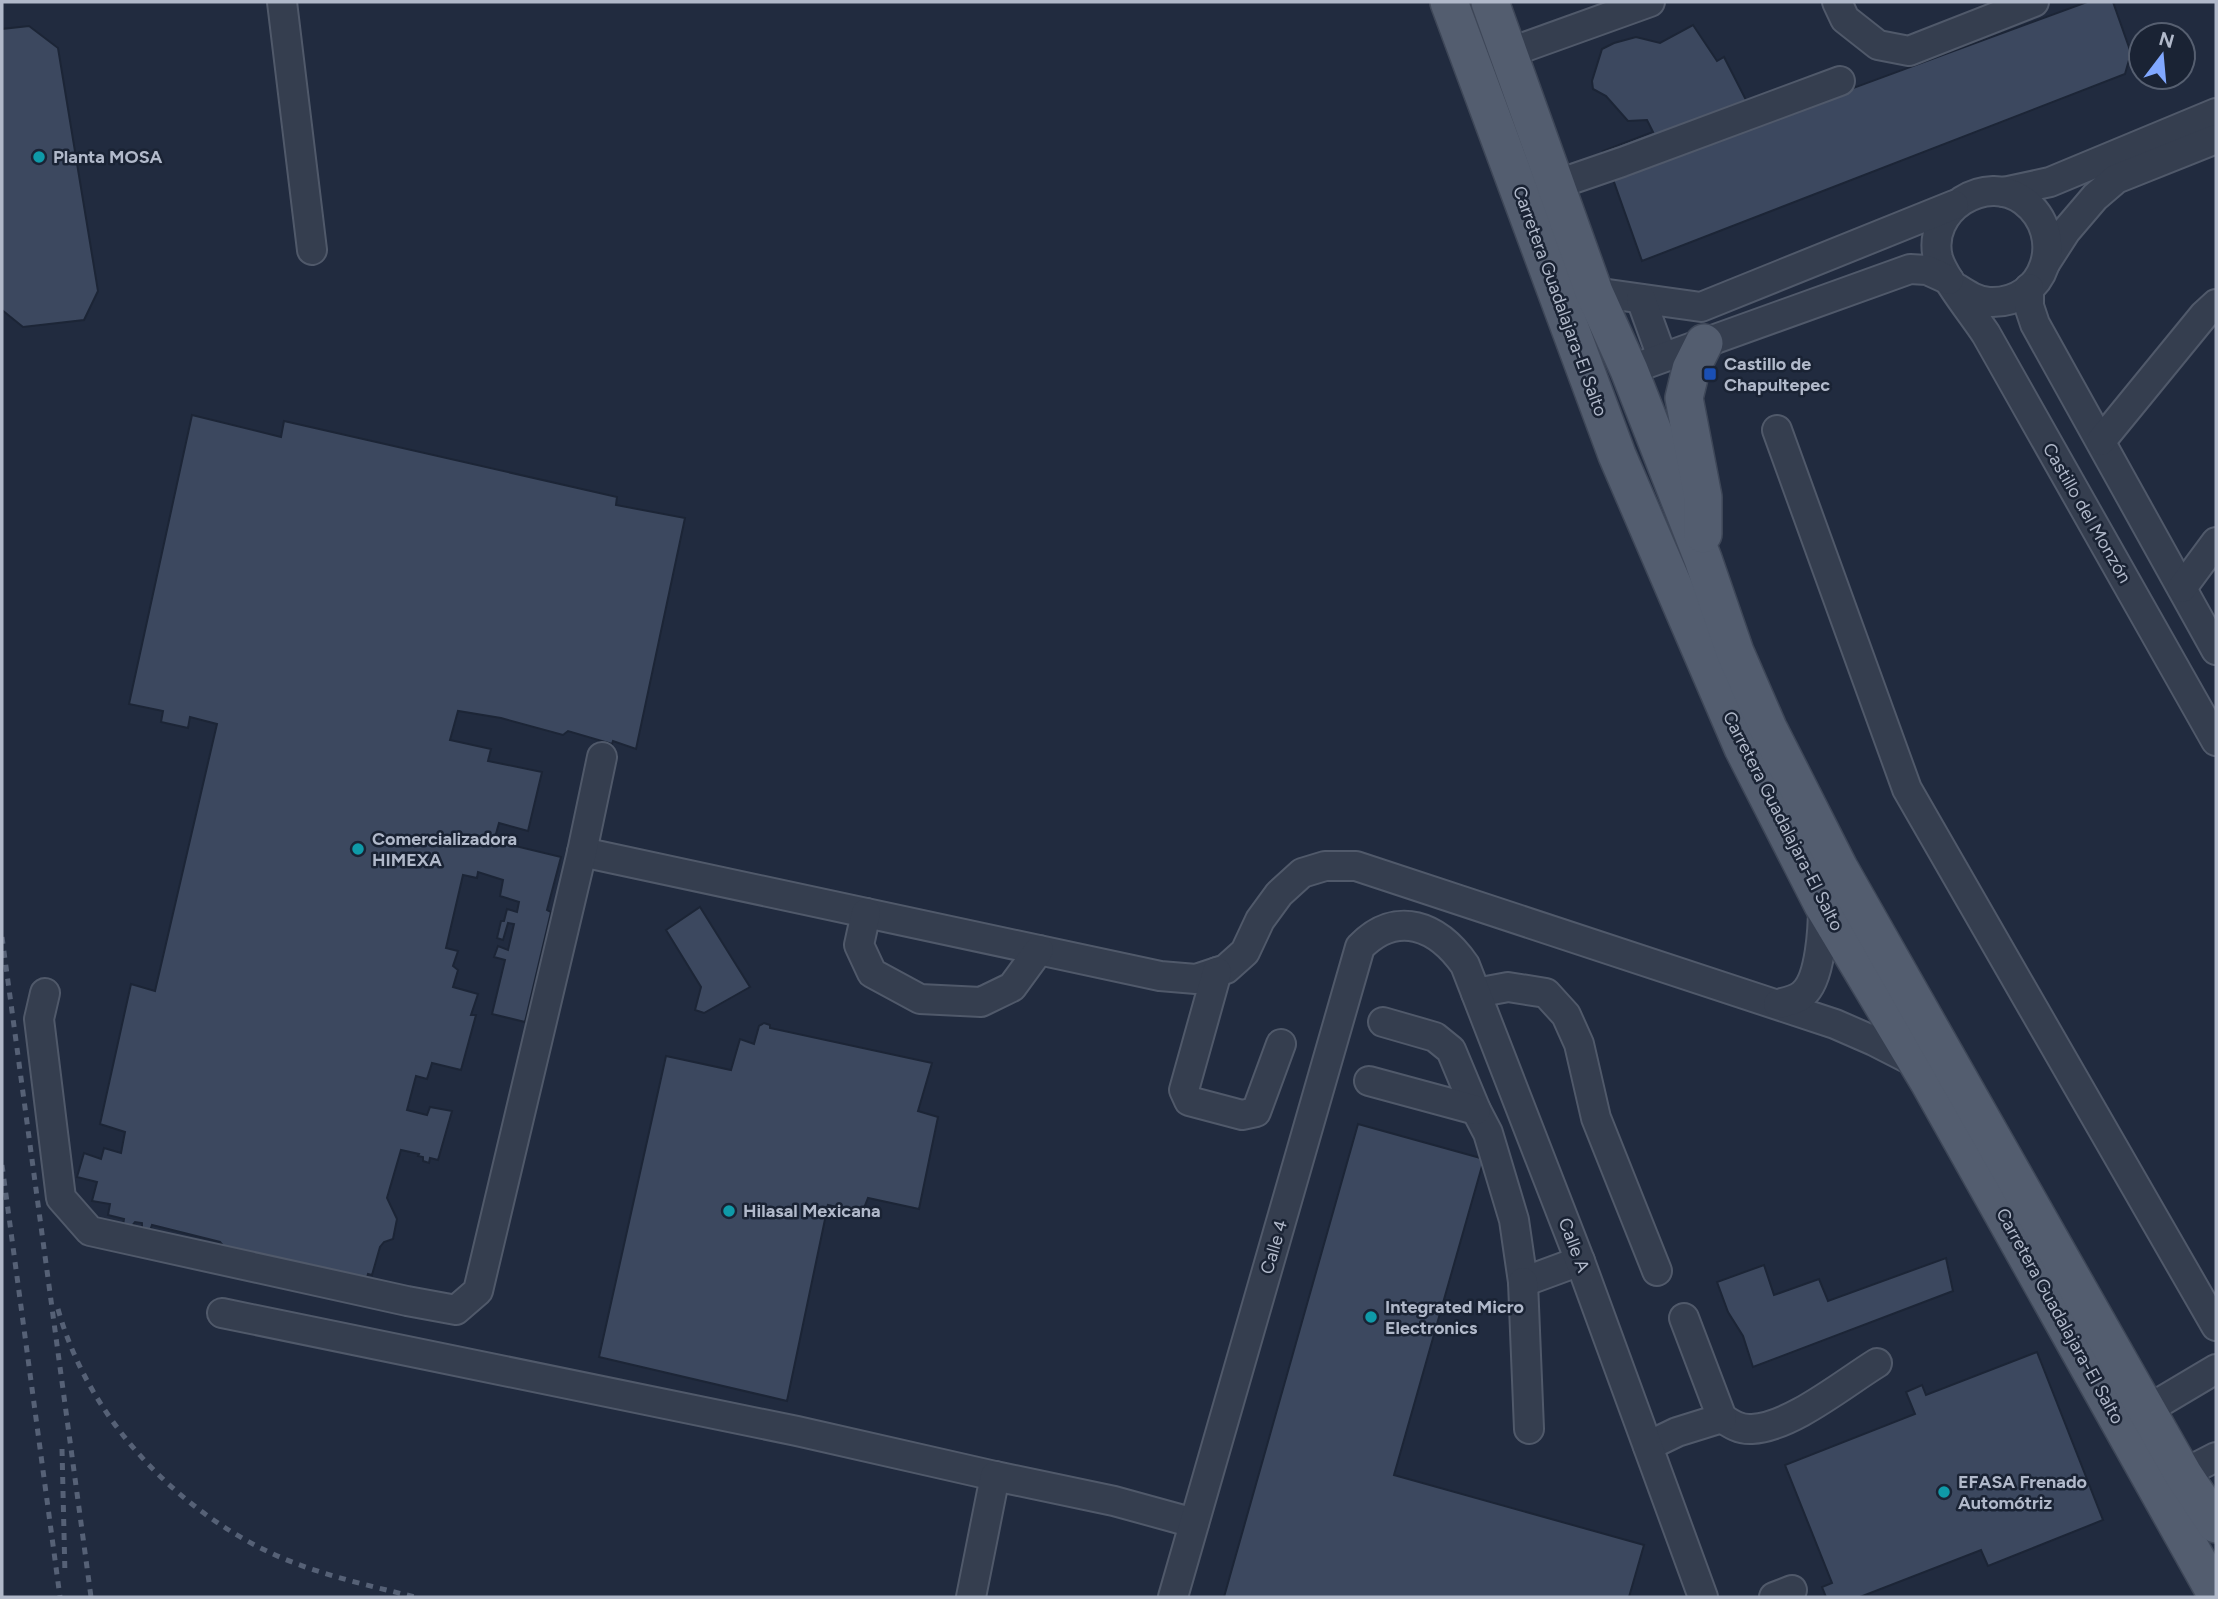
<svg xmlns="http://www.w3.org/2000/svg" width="2218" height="1599" font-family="Figtree,sans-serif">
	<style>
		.building { fill: #3c485f; stroke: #1c2536; stroke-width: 2 }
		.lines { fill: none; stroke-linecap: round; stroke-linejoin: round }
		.minor-casing { stroke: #50596a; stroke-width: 32 }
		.major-casing { stroke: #3e4758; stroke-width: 40 }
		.minor { stroke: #353e4f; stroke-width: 28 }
		.major { stroke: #535d6f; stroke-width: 37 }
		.rail { stroke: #566176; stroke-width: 5; stroke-dasharray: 7 7; stroke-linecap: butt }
		.culture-dot { fill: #0f9aa8; stroke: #1a2334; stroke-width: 2.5 }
		.transit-dot { fill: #1a4fb4; stroke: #1a2334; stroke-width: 2.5 }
		.labels { text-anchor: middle; stroke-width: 5; stroke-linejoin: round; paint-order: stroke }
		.poi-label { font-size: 18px; font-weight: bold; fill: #b1b9ca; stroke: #1a2334; text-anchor: start }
		.street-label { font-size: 18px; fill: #b1b9ca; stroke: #1a2334 }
	</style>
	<rect width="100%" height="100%" fill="#212b3f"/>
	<!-- building -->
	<g class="building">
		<path d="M2087,2H2113L2131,53L2125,74L1642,261L1603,151L1653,132L1647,120L1628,121L1606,96L1593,89L1592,81L1602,49L1614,43L1636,37L1660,43L1693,25L1717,61L1724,57L1746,100L1753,125Z"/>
		<path d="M29,26L58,48L98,291L84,320L23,327L2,310V29Z"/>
		<path d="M192,415L281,437L284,421L617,497L616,505L685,518L636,749L613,741L612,744L568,731L563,735L501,718L458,711L450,740L491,749L488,761L542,772L528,831L499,823L494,841L561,857L547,910L551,912L525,1022L492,1014L505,960L494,957L498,946L508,950L514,924L508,923L503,940L497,938L501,921H504L507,909L517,912L519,902L500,896L503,880L478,872L477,878L463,875L446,948L458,951L453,966L458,970L453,987L478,994L471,1015H476L461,1070L432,1063L427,1079L416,1076L407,1110L427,1115L430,1107L452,1111L438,1160L430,1158L429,1163L423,1161V1157L418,1156L419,1154L401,1150L387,1198L397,1219L393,1239L384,1242L380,1247L372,1275L368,1274L365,1285L229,1253L220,1242L152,1225L150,1231L142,1229V1223L135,1222L131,1227L123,1225L124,1219L108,1215L110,1204L92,1201L97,1182L77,1177L84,1153L101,1159L104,1148L121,1153L125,1132L100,1124L131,984L155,991L217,724L190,717L188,728L161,722L163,711L129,704Z"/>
		<path d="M700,907L750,987L704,1013L695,1010L701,987L666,930Z"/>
		<path d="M764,1023L770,1025V1028L932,1063L918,1111L938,1117L919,1209L868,1198L862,1213L828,1205L787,1401L599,1357L666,1056L731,1070L740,1039L754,1044L759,1026Z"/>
		<path d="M1358,1124L1484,1159L1394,1475L1644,1545L1629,1597H1224Z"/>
		<path d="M1946,1258L1953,1291L1753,1367L1743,1336L1728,1312L1717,1282L1764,1265L1774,1295L1819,1279L1828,1301Z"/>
		<path d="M2037,1352L2103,1520L1988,1566L1981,1550L1860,1597H1826L1822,1587L1832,1583L1785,1465L1915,1414L1906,1392L1922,1385L1926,1395Z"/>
	</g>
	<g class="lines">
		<!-- minor casing -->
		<g class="minor-casing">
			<g id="minor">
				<path d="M282,2L312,250"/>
				<path d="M1837,2L1845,19L1878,45L1909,51L2034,2"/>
				<path d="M1508,53L1650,2"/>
				<path d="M1555,185L1622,162L1840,81"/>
				<path d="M2004,192L2050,182L2216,113"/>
				<path d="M2046,262L2066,231L2095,197L2116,179L2216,139"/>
				<path d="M1955,287C1966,294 1976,301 1989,302C2046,305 2068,235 2024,201C1986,172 1926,210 1938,258C1944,279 1973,314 1986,334L2216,741"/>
				<path d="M2029,288V306L2035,324L2216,650"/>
				<path d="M1594,292L1701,307L1954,205"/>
				<path d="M1641,299L1662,357"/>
				<path d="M1629,370L1910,269L1927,270L1949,280"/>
				<path d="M1777,430L1907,789L2216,1326"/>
				<path d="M2101,441L2204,315L2216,304"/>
				<path d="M2182,588L2216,542"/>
				<path d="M582,852L1160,976L1196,979L1226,969L1245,952L1260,920L1279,894L1302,873L1325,866H1356L1835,1024L1874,1041L1919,1064"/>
				<path d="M866,913L859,945L872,973L920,999L981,1002L1012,987L1039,950"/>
				<path d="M1217,972L1184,1090L1189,1101L1242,1115L1256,1112L1281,1044"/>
				<path d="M45,993L39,1019L61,1198L90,1231L407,1301L456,1310L478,1291L582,852L602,757"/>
				<path d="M1476,993L1508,987L1546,993L1566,1015L1579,1044L1596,1118L1657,1271"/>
				<path d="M1778,1004C1786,1002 1797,1000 1803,994C1821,979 1823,926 1823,905"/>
				<path d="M1383,1022L1435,1037L1451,1050L1476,1110L1488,1133L1514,1220L1523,1282L1580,1261"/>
				<path d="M1369,1081L1476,1110"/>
				<path d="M1523,1282L1529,1429"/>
				<path d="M222,1313L797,1431L995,1476"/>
				<path d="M2147,1410L2216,1369"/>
				<path d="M1722,1418C1731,1424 1740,1430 1752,1429C1791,1427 1843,1384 1877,1363"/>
				<path d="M1648,1446L1677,1432L1722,1418L1684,1318"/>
				<path d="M2183,1474L2216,1457"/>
				<path d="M971,1597L995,1476L1114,1501L1194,1523"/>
				<path d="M1173,1597L1360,947C1397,909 1438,926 1465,965L1580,1261L1703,1597"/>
				<path d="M1774,1597L1792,1590"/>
			</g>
		</g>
		<!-- major casing -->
		<g class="major-casing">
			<g id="major">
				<path d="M1449,2L1617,455L1743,748L1823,905L1929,1082L2216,1594"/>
				<path d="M1490,2L1594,292L1629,370L1703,559L1735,652L1768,728L1839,868L2183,1474L2216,1524"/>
				<path d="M1703,534V497L1684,398L1691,369L1704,343"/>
			</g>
		</g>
		<!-- minor -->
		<use href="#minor" class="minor"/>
		<!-- major -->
		<use href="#major" class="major"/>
		<!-- rail -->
		<g class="rail">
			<path d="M2,937L91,1597"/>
			<path d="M2,1165L60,1597"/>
			<path d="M58,1309C89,1420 178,1513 282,1558C325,1576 371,1586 415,1597"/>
			<path d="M62,1449L65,1575"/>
		</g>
	</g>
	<!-- markers -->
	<g class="culture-dot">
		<circle cx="39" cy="157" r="7"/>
		<circle cx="358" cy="849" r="7"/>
		<circle cx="729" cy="1211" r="7"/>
		<circle cx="1371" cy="1317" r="7"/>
		<circle cx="1944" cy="1492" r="7"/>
	</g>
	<rect class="transit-dot" x="1703" y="367" width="14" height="14" rx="3.5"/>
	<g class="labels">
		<!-- poi labels -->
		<g class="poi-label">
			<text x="53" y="163">Planta MOSA</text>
			<text x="1724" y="370">Castillo de<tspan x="1724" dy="21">Chapultepec</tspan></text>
			<text x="372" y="845">Comercializadora<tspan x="372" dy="21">HIMEXA</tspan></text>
			<text x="743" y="1217">Hilasal Mexicana</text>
			<text x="1385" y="1313">Integrated Micro<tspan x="1385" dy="21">Electronics</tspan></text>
			<text x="1958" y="1488">EFASA Frenado<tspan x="1958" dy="21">Automótriz</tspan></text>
		</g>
		<!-- street labels -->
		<g class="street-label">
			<text transform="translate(1560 301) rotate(70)" y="6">Carretera Guadalajara-El Salto</text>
			<text transform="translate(2087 513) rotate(60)" y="6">Castillo del Monzón</text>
			<text transform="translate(1783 821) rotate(63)" y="6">Carretera Guadalajara-El Salto</text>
			<text transform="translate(1574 1245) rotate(69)" y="6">Calle A</text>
			<text transform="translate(1274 1247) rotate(-74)" y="6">Calle 4</text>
			<text transform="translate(2060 1316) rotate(61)" y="6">Carretera Guadalajara-El Salto</text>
		</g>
	</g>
	<!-- border -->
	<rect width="2218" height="1599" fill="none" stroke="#b1b9ca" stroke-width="7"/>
	<!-- north arrow -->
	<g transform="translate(2162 56) rotate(16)"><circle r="33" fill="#1a2334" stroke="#565f70" stroke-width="2"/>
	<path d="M0-5L12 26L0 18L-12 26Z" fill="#81a8ff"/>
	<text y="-10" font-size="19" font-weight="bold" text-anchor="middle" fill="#b1b9ca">N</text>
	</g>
</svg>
